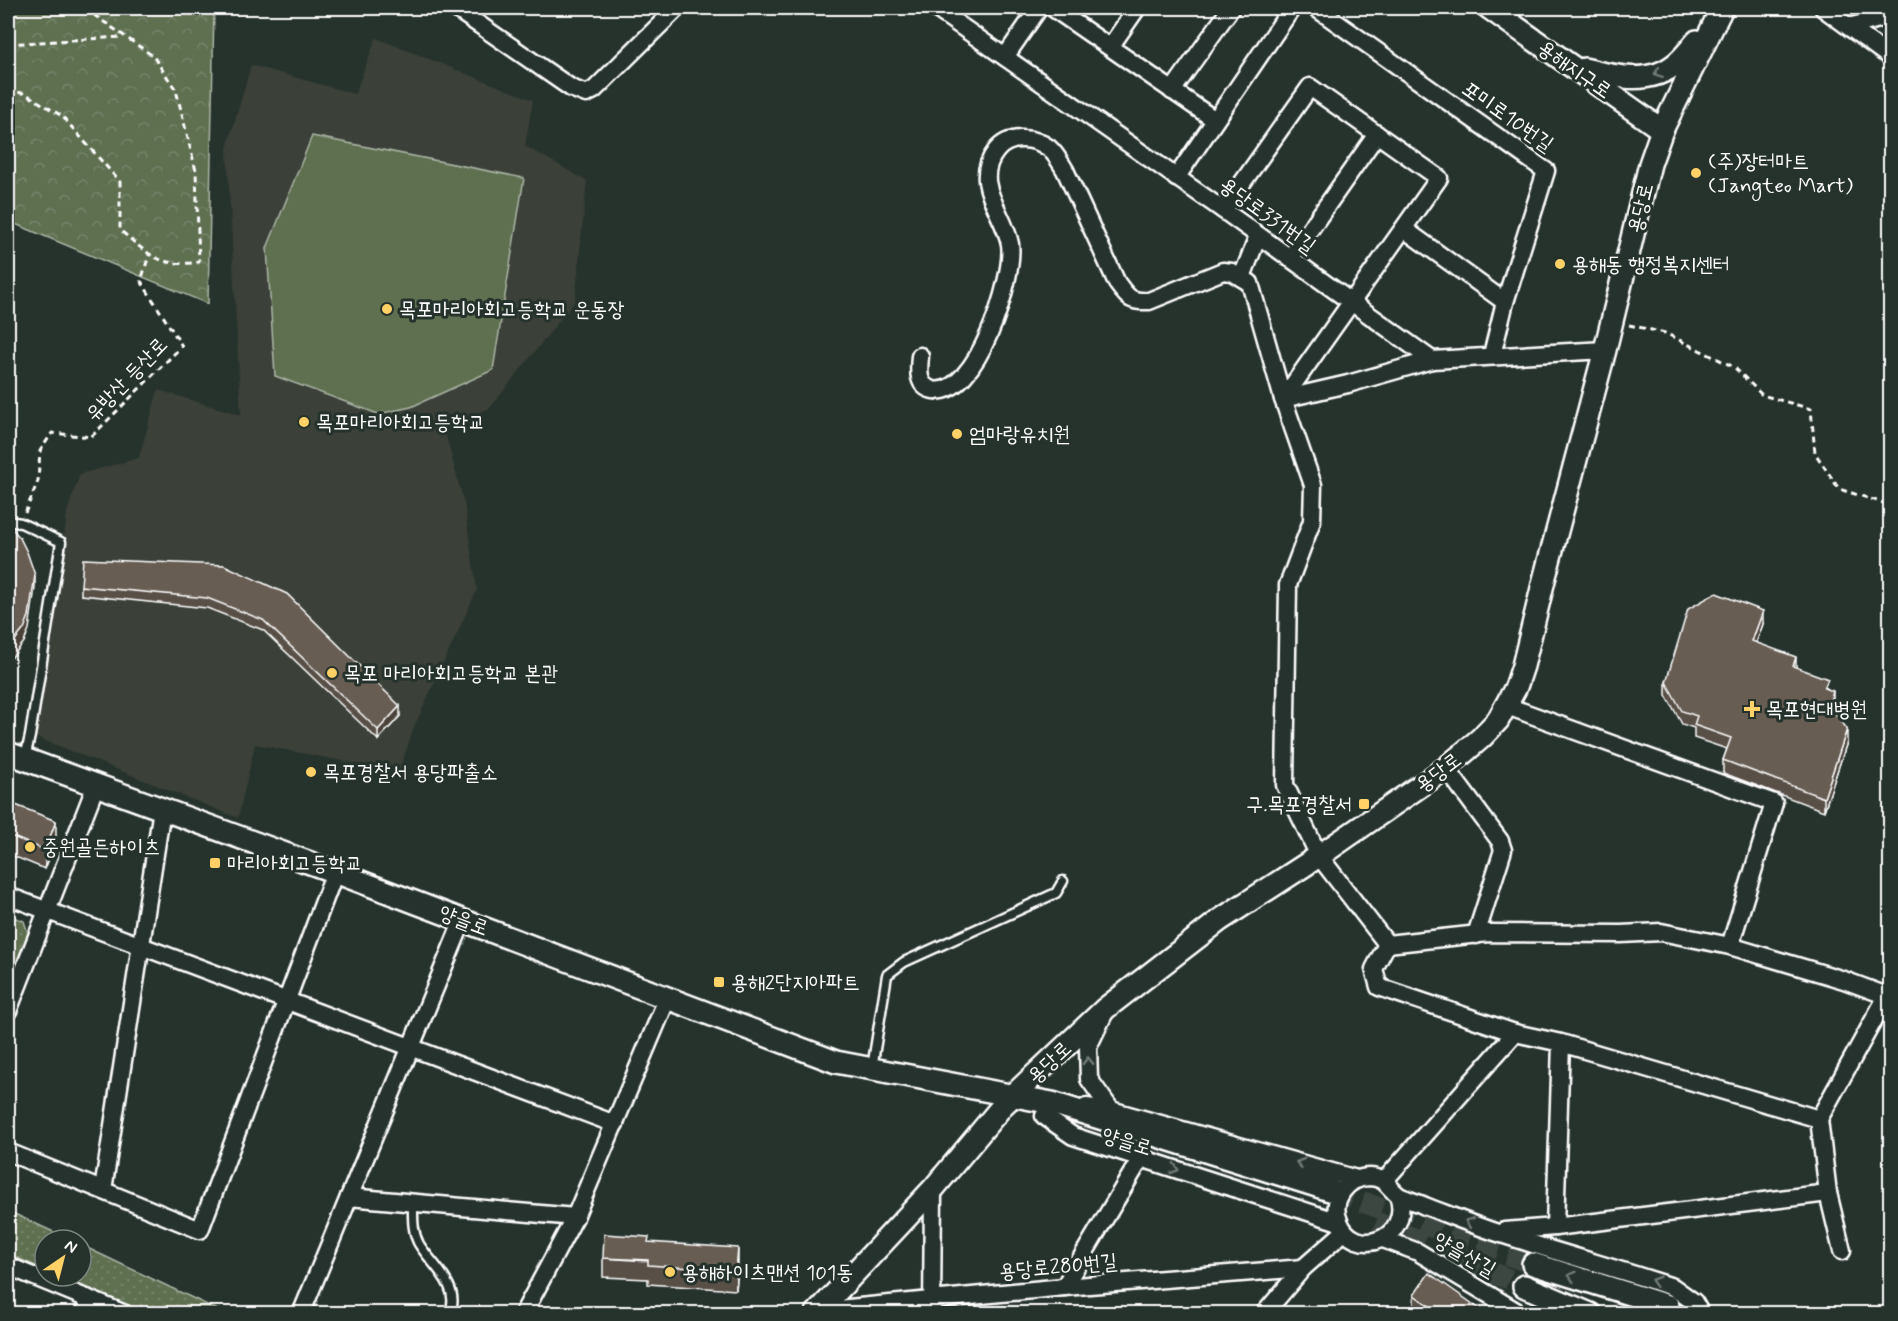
<svg xmlns="http://www.w3.org/2000/svg" width="1898" height="1321" font-family="Mynerve,'Poor Story',sans-serif">
	<style>
		.built { fill: #3a4038 }
		.grass { fill: url(#grass-dots); stroke: #aeb7a8; stroke-width: 1.5 }
		.forest { fill: url(#forest-crowns); stroke: #aeb7a8; stroke-width: 1.5 }
		.pitch { fill: #5e6f51; stroke: #aeb7a8; stroke-width: 1.5 }
		.lines { fill: none; stroke-linecap: round; stroke-linejoin: round }
		.tertiary-tunnel { stroke: #3c4742; stroke-width: 21; stroke-dasharray: 21 10; stroke-linecap: butt }
		.service-casing { stroke: #fff; stroke-width: 13 }
		.minor-casing { stroke: #fff; stroke-width: 21 }
		.tertiary-casing { stroke: #fff; stroke-width: 26 }
		.path { stroke: #fff; stroke-width: 3; stroke-dasharray: 6 4.5; stroke-linecap: butt }
		.service { stroke: #26332d; stroke-width: 8 }
		.minor { stroke: #26332d; stroke-width: 16 }
		.tertiary { stroke: #26332d; stroke-width: 21 }
		.wall { fill: #595047; stroke: #fff; stroke-width: 1.5 }
		.shaded-wall { fill: #484139; stroke: #fff; stroke-width: 1.5 }
		.building { fill: #675d52; stroke: #fff; stroke-width: 1.5 }
		.oneway { stroke: #727a76 }
		.poi-dot { fill: #ffd166; stroke: #26332d; stroke-width: 2 }
		.labels { text-anchor: middle; stroke-width: 6; stroke-linejoin: round; paint-order: stroke }
		.street-label { font-size: 21px; fill: #fff; stroke: #26332d }
		.poi-label { font-size: 21px; fill: #fff; stroke: #26332d; text-anchor: start }
	</style>
	<defs>
		<pattern id="grass-dots" width="8" height="8" patternUnits="userSpaceOnUse" patternTransform="scale(1.5)"><rect width="8" height="8" fill="#5e6f51"/><path d="M2 2h.1M6 6h.1" fill="none" stroke="#76856b" stroke-width="1.8" stroke-linecap="round"/></pattern>
		<pattern id="forest-crowns" width="20" height="18" patternUnits="userSpaceOnUse" patternTransform="scale(1.5)"><rect width="20" height="18" fill="#5e6f51"/><path d="M2 6a3 3 0 1 1 6 0M12 15a3 3 0 1 1 6 0" fill="none" stroke="#76856b"/></pattern>
	</defs>
	<rect width="100%" height="100%" fill="#26332d"/>
	<filter id="ink" filterUnits="userSpaceOnUse"><feTurbulence type="fractalNoise" baseFrequency=".0167" numOctaves="2"/><feDisplacementMap in="SourceGraphic" scale="12" xChannelSelector="R" yChannelSelector="G"/><feConvolveMatrix kernelMatrix="1 2 1 2 8 2 1 2 1" color-interpolation-filters="sRGB"/></filter>
	<g filter="url(#ink)">
		<!-- built -->
		<path class="built" d="M376,38L533,100L525,146L587,181L575,301L490,408L444,428L464,503L477,590L414,727L399,772L255,744L238,818L36,737L57,599L67,512L80,474L139,458L158,390L241,415L227,148L251,65L355,94Z"/>
		<!-- grass -->
		<g class="grass">
			<path d="M8,915L24,921L28,933L8,985Z"/>
			<path d="M8,1211L71,1240H45V1270L8,1254Z"/>
			<path d="M81,1245L224,1313H142L58,1276H81Z"/>
		</g>
		<!-- forest -->
		<path class="forest" d="M8,8H214L208,304L8,221Z"/>
		<!-- pitch -->
		<path class="pitch" d="M312,136L524,178L493,370L411,407L378,414L275,376L267,248Z"/>
		<g class="lines">
			<!-- tertiary-tunnel -->
			<g class="tertiary-tunnel">
				<path d="M1333,1191L1533,1264"/>
				<path d="M1376,1222L1524,1286"/>
				<path d="M1668,1306L1701,1314"/>
			</g>
			<!-- service casing -->
			<g class="service-casing">
				<g id="service">
					<path d="M8,521L21,523L61,542L30,736L25,758"/>
					<path d="M872,1068L887,975L904,962L1056,893L1063,881"/>
					<path d="M413,1203C413,1217 412,1231 419,1244C431,1264 463,1288 449,1314"/>
				</g>
			</g>
			<!-- minor casing -->
			<g class="minor-casing">
				<g id="minor">
					<path d="M455,8L571,88L586,94L594,90L677,8"/>
					<path d="M935,8L1223,210L1432,360L1605,350"/>
					<path d="M1053,8L1215,120"/>
					<path d="M1316,8L1546,171L1505,302L1492,355"/>
					<path d="M1823,8L1890,57"/>
					<path d="M1849,27L1890,16"/>
					<path d="M1110,47L1137,8"/>
					<path d="M1005,57L1039,8"/>
					<path d="M1172,91L1231,8"/>
					<path d="M1176,178L1292,8"/>
					<path d="M1223,210L1310,87L1439,178L1283,399"/>
					<path d="M1404,229L1505,302"/>
					<path d="M1290,258L1377,134"/>
					<path d="M1242,277L1258,236"/>
					<path d="M920,356C919,369 916,386 933,390C976,399 1015,277 1010,244C1004,212 971,183 996,151C1008,135 1033,136 1049,148C1056,154 1060,162 1065,170L1117,283C1128,298 1130,302 1149,301L1223,271L1232,272L1250,283L1283,399L1313,485L1312,521L1288,585L1285,785L1319,856L1387,944L1374,969L1379,987L1515,1033L1561,1043L1819,1119L1828,1193L1842,1251"/>
					<path d="M1283,399L1348,384L1432,360"/>
					<path d="M1507,706L1774,803L1730,946"/>
					<path d="M1446,768L1500,841L1503,850L1476,935"/>
					<path d="M8,896L615,1124"/>
					<path d="M1387,944L1488,933L1621,934L1661,932L1730,946L1844,980L1890,997"/>
					<path d="M8,1011L96,785"/>
					<path d="M1104,1014L1088,1047L1089,1079L1111,1110"/>
					<path d="M1086,1107L1111,1110L1357,1179"/>
					<path d="M1044,1116L1073,1136L1339,1222"/>
					<path d="M1819,1119L1887,996"/>
					<path d="M8,1152L200,1230L335,872"/>
					<path d="M1384,1181L1515,1033"/>
					<path d="M103,1190L162,809"/>
					<path d="M1398,1195C1413,1239 1354,1261 1339,1221C1330,1200 1347,1177 1370,1177C1387,1178 1388,1188 1399,1196C1407,1200 1417,1202 1425,1206C1449,1215 1473,1225 1498,1233C1556,1252 1615,1268 1673,1287L1694,1302L1701,1314"/>
					<path d="M349,1197L575,1217"/>
					<path d="M1555,1227L1561,1043"/>
					<path d="M1504,1231L1555,1227L1828,1193"/>
					<path d="M1383,1239L1418,1252L1521,1314"/>
					<path d="M8,1266L125,1314"/>
					<path d="M1064,1287L1141,1158"/>
					<path d="M818,1311L1064,1287L1303,1268"/>
					<path d="M85,1314L87,1298"/>
					<path d="M301,1314L463,920"/>
					<path d="M523,1314L575,1217L667,999"/>
					<path d="M932,1314L933,1189"/>
					<path d="M1264,1314L1303,1268L1344,1232"/>
				</g>
			</g>
			<!-- tertiary casing -->
			<g class="tertiary-casing">
				<g id="tertiary">
					<path d="M1489,8L1662,130"/>
					<path d="M1584,69C1616,77 1651,86 1678,62C1685,56 1691,48 1697,41"/>
					<path d="M8,753L335,872L836,1062L1052,1103L1333,1191"/>
					<path d="M1533,1264L1668,1306"/>
					<path d="M1524,1286L1590,1314"/>
					<path d="M816,1314L933,1189L1004,1104L1106,1008L1220,920L1319,856L1446,768L1481,738L1498,720L1516,687L1523,666L1544,580L1605,350L1650,164L1662,130L1722,8"/>
				</g>
			</g>
			<!-- path -->
			<g class="path">
				<path d="M8,44L121,37"/>
				<path d="M8,90L26,94L62,116L120,182V230C149,255 160,268 199,262L196,171L176,90L153,56L84,8"/>
				<path d="M1629,325L1665,333L1734,367L1762,395L1811,409L1815,453L1839,489L1890,505"/>
				<path d="M25,513L38,481L40,451L52,433L91,437L182,346L141,281L149,255"/>
			</g>
			<!-- service -->
			<use href="#service" class="service"/>
			<!-- minor -->
			<use href="#minor" class="minor"/>
			<!-- tertiary -->
			<use href="#tertiary" class="tertiary"/>
		</g>
		<!-- wall -->
		<g class="wall">
			<path d="M224,565L400,716L378,740L263,630L207,608L81,595V586Z"/>
			<path d="M1763,624L1756,643L1796,668L1828,689L1847,742L1824,811L1723,773V760L1727,749L1694,738V728L1682,724L1666,695V682Z"/>
			<path d="M8,802L56,840L45,869L8,854Z"/>
			<path d="M603,1258L738,1267L736,1290L648,1284V1279L603,1277Z"/>
			<path d="M1414,1295L1487,1314H1414Z"/>
		</g>
		<!-- shaded-wall -->
		<g class="shaded-wall">
			<path d="M35,575V588L29,629L24,642L8,662V649Z"/>
			<path d="M1763,611V624L1752,654V641Z"/>
			<path d="M1796,657V670L1793,666Z"/>
			<path d="M1833,691V704L1830,701Z"/>
			<path d="M1838,704V717L1835,713Z"/>
			<path d="M400,706V716L378,740V730Z"/>
			<path d="M1847,729V742L1824,811V798Z"/>
			<path d="M56,821V840L45,869V850Z"/>
			<path d="M738,1248V1267L736,1290V1271Z"/>
		</g>
		<!-- building -->
		<g class="building">
			<path d="M8,525L11,527L20,538L27,552L35,575L29,616L24,629L8,649Z"/>
			<path d="M83,559L224,565L287,594L400,706L378,730L263,620L207,598L81,586Z"/>
			<path d="M1716,593L1763,611L1752,641L1796,657L1793,666L1828,679L1824,688L1833,691L1830,701L1838,704L1835,713L1847,729L1824,798L1723,760L1731,738L1694,725L1697,716L1682,711L1666,682L1688,609Z"/>
			<path d="M8,802L56,821L45,850L8,835Z"/>
			<path d="M604,1234L649,1237L648,1242L738,1248L736,1271L648,1265V1260L603,1258Z"/>
			<path d="M1429,1273L1487,1314H1441L1414,1295Z"/>
		</g>
		<!-- one-way arrows -->
		<defs><path id="oneway-chevron" d="M-2-3.5L2.5 0L-2 3.5" fill="none" stroke-width="1.6" stroke-linecap="round" stroke-linejoin="round" transform="scale(1.5)"/></defs>
		<g class="oneway">
			<use href="#oneway-chevron" transform="translate(1658 73) rotate(159)"/>
			<use href="#oneway-chevron" transform="translate(1088 1061) rotate(-91)"/>
			<use href="#oneway-chevron" transform="translate(1300 1163) rotate(-164)"/>
			<use href="#oneway-chevron" transform="translate(1175 1169) rotate(18)"/>
			<use href="#oneway-chevron" transform="translate(1469 1222) rotate(-159)"/>
			<use href="#oneway-chevron" transform="translate(1572 1276) rotate(-163)"/>
			<use href="#oneway-chevron" transform="translate(1655 1281) rotate(-163)"/>
		</g>
	</g>
	<!-- markers -->
	<g class="poi-dot">
		<circle cx="1696" cy="173" r="6"/>
		<circle cx="1560" cy="264" r="6"/>
		<circle cx="387" cy="309" r="6"/>
		<circle cx="304" cy="422" r="6"/>
		<circle cx="957" cy="434" r="6"/>
		<circle cx="332" cy="673" r="6"/>
		<path d="M1749 700h6v6h6v6h-6v6h-6v-6h-6v-6h6z"/>
		<circle cx="311" cy="772" r="6"/>
		<rect x="1358" y="798" width="12" height="12" rx="3"/>
		<circle cx="30" cy="847" r="6"/>
		<rect x="209" y="857" width="12" height="12" rx="3"/>
		<rect x="713" y="976" width="12" height="12" rx="3"/>
		<circle cx="670" cy="1272" r="6"/>
	</g>
	<g class="labels">
		<!-- street labels -->
		<g class="street-label">
			<text transform="translate(1575 69) rotate(35)" y="7">용해지구로</text>
			<text transform="translate(1508 116) rotate(35)" y="7">포미로10번길</text>
			<text transform="translate(1640 208) rotate(-76)" y="7">용당로</text>
			<text transform="translate(1268 215) rotate(36)" y="7">용당로331번길</text>
			<text transform="translate(126 379) rotate(-46)" y="7">유방산 등산로</text>
			<text transform="translate(1438 772) rotate(-37)" y="7">용당로</text>
			<text transform="translate(464 920) rotate(21)" y="7">양을로</text>
			<text transform="translate(1049 1062) rotate(-43)" y="7">용당로</text>
			<text transform="translate(1127 1141) rotate(17)" y="7">양을로</text>
			<text transform="translate(1465 1254) rotate(30)" y="7">양을산길</text>
			<text transform="translate(1058 1266) rotate(-5)" y="7">용당로280번길</text>
		</g>
		<!-- poi labels -->
		<g class="poi-label">
			<text x="1708" y="168">(주)장터마트<tspan x="1708" dy="24">(Jangteo Mart)</tspan></text>
			<text x="1572" y="271">용해동 행정복지센터</text>
			<text x="399" y="316">목포마리아회고등학교 운동장</text>
			<text x="316" y="429">목포마리아회고등학교</text>
			<text x="969" y="441">엄마랑유치원</text>
			<text x="344" y="680">목포 마리아회고등학교 본관</text>
			<text x="1766" y="716">목포현대병원</text>
			<text x="323" y="779">목포경찰서 용당파출소</text>
			<text x="1352" y="811" text-anchor="end">구.목포경찰서</text>
			<text x="42" y="854">중원골든하이츠</text>
			<text x="227" y="870">마리아회고등학교</text>
			<text x="731" y="989">용해2단지아파트</text>
			<text x="682" y="1279">용해하이츠맨션 101동</text>
		</g>
	</g>
	<!-- margin -->
	<rect width="1898" height="1321" fill="none" stroke="#26332d" stroke-width="30"/>
	<rect x="15" y="15" width="1868" height="1291" fill="none" stroke="#fff" stroke-width="2" filter="url(#ink)"/>
	<!-- north arrow -->
	<g transform="translate(63 1258) rotate(35)"><circle r="28" fill="#26332d" stroke="#7d8581" stroke-width="1.5"/>
	<path d="M0-4.5L10 22L0 15L-10 22Z" fill="#ffd166"/>
	<text y="-9" font-size="16" font-weight="bold" text-anchor="middle" fill="#ffffff">N</text>
	</g>
</svg>
